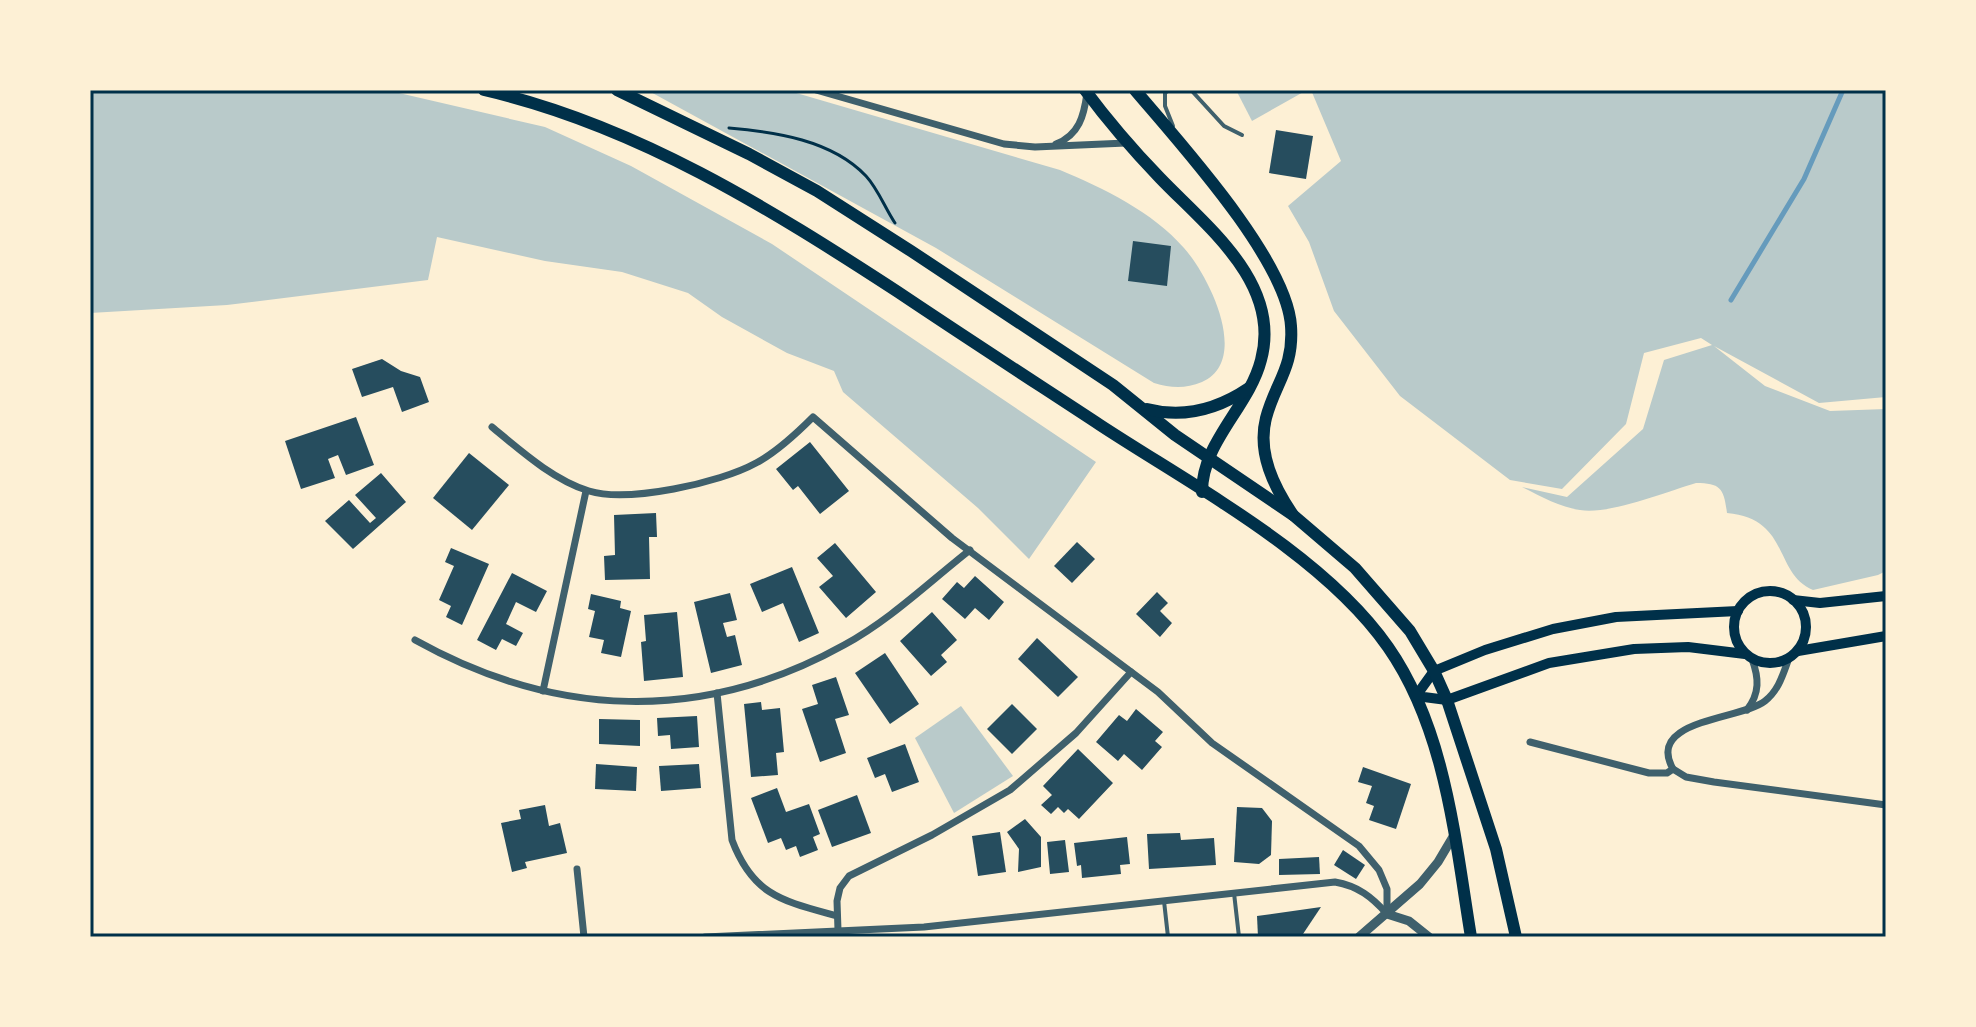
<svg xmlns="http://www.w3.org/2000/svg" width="1976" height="1027" font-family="Manrope,sans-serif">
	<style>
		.green { fill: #b9caca }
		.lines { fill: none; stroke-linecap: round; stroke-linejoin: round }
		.stream { stroke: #669bbc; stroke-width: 5 }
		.building { fill: #264d5e }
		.path { stroke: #003049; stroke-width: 3 }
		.service { stroke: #3f606c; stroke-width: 4 }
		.minor { stroke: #3f606c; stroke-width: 7 }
		.tertiary { stroke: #3f606c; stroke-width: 9 }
		.secondary { stroke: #003049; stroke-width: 10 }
		.primary { stroke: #003049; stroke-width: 12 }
		.trunk { stroke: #003049; stroke-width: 12 }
		.neatline { fill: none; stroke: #003049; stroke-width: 3 }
	</style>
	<rect width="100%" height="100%" fill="#fdf0d5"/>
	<!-- green -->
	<g class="green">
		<path d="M90,90H386L545,127L631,166L772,244L1096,462L1029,559L978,508L843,392L834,371L787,353L722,317L688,293L622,272L545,261L437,237L428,280L227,305L90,313Z"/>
		<path d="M647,90H786L1060,170C1103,188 1153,212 1184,248C1209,276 1251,360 1202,382C1185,389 1171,388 1154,383L936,248Z"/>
		<path d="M1236,90H1307L1252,121Z"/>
		<path d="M1311,90H1886V397L1819,403L1714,346L1765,386L1830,411L1886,409V571L1878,575L1813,590C1773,573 1791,519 1727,513C1724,489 1721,483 1696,483C1666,492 1609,515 1580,510C1559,507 1540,496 1522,487L1567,497L1643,429L1664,360L1712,345L1701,338L1644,353L1626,424L1562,489L1510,480L1400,396L1334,311L1309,242L1288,206L1341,161Z"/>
		<path d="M961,706L1013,776L954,813L915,738Z"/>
	</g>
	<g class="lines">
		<!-- stream -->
		<path class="stream" d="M1731,300L1804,179L1843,90"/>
	</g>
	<!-- building -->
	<g class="building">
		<path d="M1276,130L1313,136L1306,179L1269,173Z"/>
		<path d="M1133,241L1171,246L1167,286L1128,281Z"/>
		<path d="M382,359L401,371L420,377L429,402L402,412L393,387L362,397L352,369Z"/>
		<path d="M356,417L374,465L346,475L338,455L328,459L335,478L301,489L285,441Z"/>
		<path d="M810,442L849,491L820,514L798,486L793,490L776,469Z"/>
		<path d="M469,453L509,485L472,530L433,498Z"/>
		<path d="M381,473L406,502L353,549L325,521L349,500L370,523L376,518L355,495Z"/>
		<path d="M656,513L657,537H649L650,579L605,580L604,556L615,555L614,515Z"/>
		<path d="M1077,542L1095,559L1072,583L1054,566Z"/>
		<path d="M835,543L876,592L846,618L819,587L833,576L817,558Z"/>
		<path d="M451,548L489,564L462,625L446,617L451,606L439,600L454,566L445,562Z"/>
		<path d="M792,567L819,633L799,642L783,603L762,612L750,584Z"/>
		<path d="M512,573L547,591L536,612L516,602L506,624L523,633L516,646L502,639L496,650L477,640Z"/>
		<path d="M975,576L1004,602L989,620L975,608L965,619L942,599L957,582L964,588Z"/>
		<path d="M1157,592L1168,603L1160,611L1172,623L1160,637L1136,614Z"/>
		<path d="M730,593L737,620L723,623L727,637L735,635L742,665L711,673L694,602Z"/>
		<path d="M591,594L621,601L620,608L631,611L621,657L601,653L604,640L589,637L595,611L588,609Z"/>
		<path d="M677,612L683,677L644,681L641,642L646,641L644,615Z"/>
		<path d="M932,612L957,640L941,655L947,662L931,676L900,641Z"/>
		<path d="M1037,638L1078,677L1058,697L1018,659Z"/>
		<path d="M885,653L919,704L890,724L855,673Z"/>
		<path d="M836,677L849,715L835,719L846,753L820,762L802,709L818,704L812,685Z"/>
		<path d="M761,702L762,710L780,708L784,752L776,753L778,775L751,777L744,704Z"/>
		<path d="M1012,704L1037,729L1012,754L987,729Z"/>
		<path d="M1136,709L1163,732L1155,741L1162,747L1142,770L1124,754L1118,761L1096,742L1119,715L1127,721Z"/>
		<path d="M697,716L699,747L671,749L670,735L658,736L657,718Z"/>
		<path d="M599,719L640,720V746L599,744Z"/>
		<path d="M905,744L919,782L892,792L885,774L875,778L867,758Z"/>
		<path d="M1078,749L1113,783L1079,819L1068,809L1064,813L1058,807L1051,814L1041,805L1052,795L1043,786Z"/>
		<path d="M596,764L637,767L636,791L595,789Z"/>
		<path d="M699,764L701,788L661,791L659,766Z"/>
		<path d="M1363,767L1411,784L1396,829L1369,820L1374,806L1366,803L1372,786L1358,782Z"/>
		<path d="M777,788L786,812L809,804L820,834L813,837L818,850L800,857L796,846L786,850L781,838L768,843L751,798Z"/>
		<path d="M857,795L871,833L832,847L818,810Z"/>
		<path d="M545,805L549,826L560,823L567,853L525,862L527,868L512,872L501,823L521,819L519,810Z"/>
		<path d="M1237,807L1262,808L1272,821L1271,855L1259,864L1234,862Z"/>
		<path d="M1025,819L1041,837V867L1018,872L1019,849L1007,832Z"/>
		<path d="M1000,832L1006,872L978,876L972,836Z"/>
		<path d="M1180,833L1181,840L1214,838L1216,865L1149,869L1147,834Z"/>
		<path d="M1127,837L1130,864L1120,865L1121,874L1082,878L1081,865L1077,866L1074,843Z"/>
		<path d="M1065,840L1069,872L1050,874L1047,842Z"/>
		<path d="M1343,850L1365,865L1356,879L1334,865Z"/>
		<path d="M1319,857L1320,874L1279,875V859Z"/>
		<path d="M1321,907L1301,937H1258L1257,916Z"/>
	</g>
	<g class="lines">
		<!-- path -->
		<path class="path" d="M729,128C775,132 832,140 866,176C878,189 885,208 895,223"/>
		<!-- service -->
		<g class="service">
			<path d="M1169,90L1165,93V106L1173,126"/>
			<path d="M1191,90L1224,126L1242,135"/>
			<path d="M1234,893L1239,937"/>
			<path d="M1164,901L1168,937"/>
		</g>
		<!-- minor -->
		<g class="minor">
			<path d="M816,90L1004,144L1035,147L1126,143"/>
			<path d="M1056,144C1079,135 1084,116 1087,93"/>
			<path d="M492,427C520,450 553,480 589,491C628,503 720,483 756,463C777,452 796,434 813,417L952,538L1158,692L1212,743L1359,846L1379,870L1387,889V914"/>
			<path d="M415,640C555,718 702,724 844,645C890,620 928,583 970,550"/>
			<path d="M1789,658C1783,674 1779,690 1765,701C1741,720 1645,719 1673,769L1686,777L1714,782L1886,805"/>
			<path d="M543,691L586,491"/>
			<path d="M717,693L732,840C753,896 783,901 837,916"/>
			<path d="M1747,710C1760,693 1759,678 1752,659"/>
			<path d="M1530,742L1649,773H1667L1673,769"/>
			<path d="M577,869L584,937"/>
			<path d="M838,930L837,901L840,888L849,876L932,835L1010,790L1076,733L1131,672"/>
			<path d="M705,937L924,927L1335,882C1358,886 1372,897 1387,914"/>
		</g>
		<!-- tertiary -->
		<g class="tertiary">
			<path d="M1387,914L1409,921L1429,937"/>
			<path d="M1359,937L1420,884L1438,862L1454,835"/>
		</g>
		<!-- secondary -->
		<g class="secondary">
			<circle cx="1770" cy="627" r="36"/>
			<path d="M1793,600L1820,603L1886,596"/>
			<path d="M1738,611L1616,617L1553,629L1485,650L1434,671L1416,696L1447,700L1549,663L1634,649L1688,647L1745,654"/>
			<path d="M1798,651L1886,636"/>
		</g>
		<!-- primary -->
		<g class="primary">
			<path d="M1085,90C1108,121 1133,150 1160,178C1206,226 1282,283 1261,360C1249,407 1202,442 1202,492"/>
			<path d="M1135,90C1179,142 1287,260 1291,326C1294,368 1275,383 1266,418C1257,453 1274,487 1293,515"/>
		</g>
		<!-- trunk -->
		<g class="trunk">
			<path d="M484,90C636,125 769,208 898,292C965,337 1033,381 1100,425C1193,486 1324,555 1388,647C1446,730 1455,840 1471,937"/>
			<path d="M617,90L749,154L817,191L911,251L1113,385L1175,435L1293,515L1355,568L1410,631L1434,671L1447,700L1496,849L1516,937"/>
			<path d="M1147,409C1185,419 1218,409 1249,388"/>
		</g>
	</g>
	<!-- border -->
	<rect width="1976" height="1027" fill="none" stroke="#fdf0d5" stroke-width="184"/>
	<rect x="92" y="92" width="1792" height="843" class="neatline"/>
</svg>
